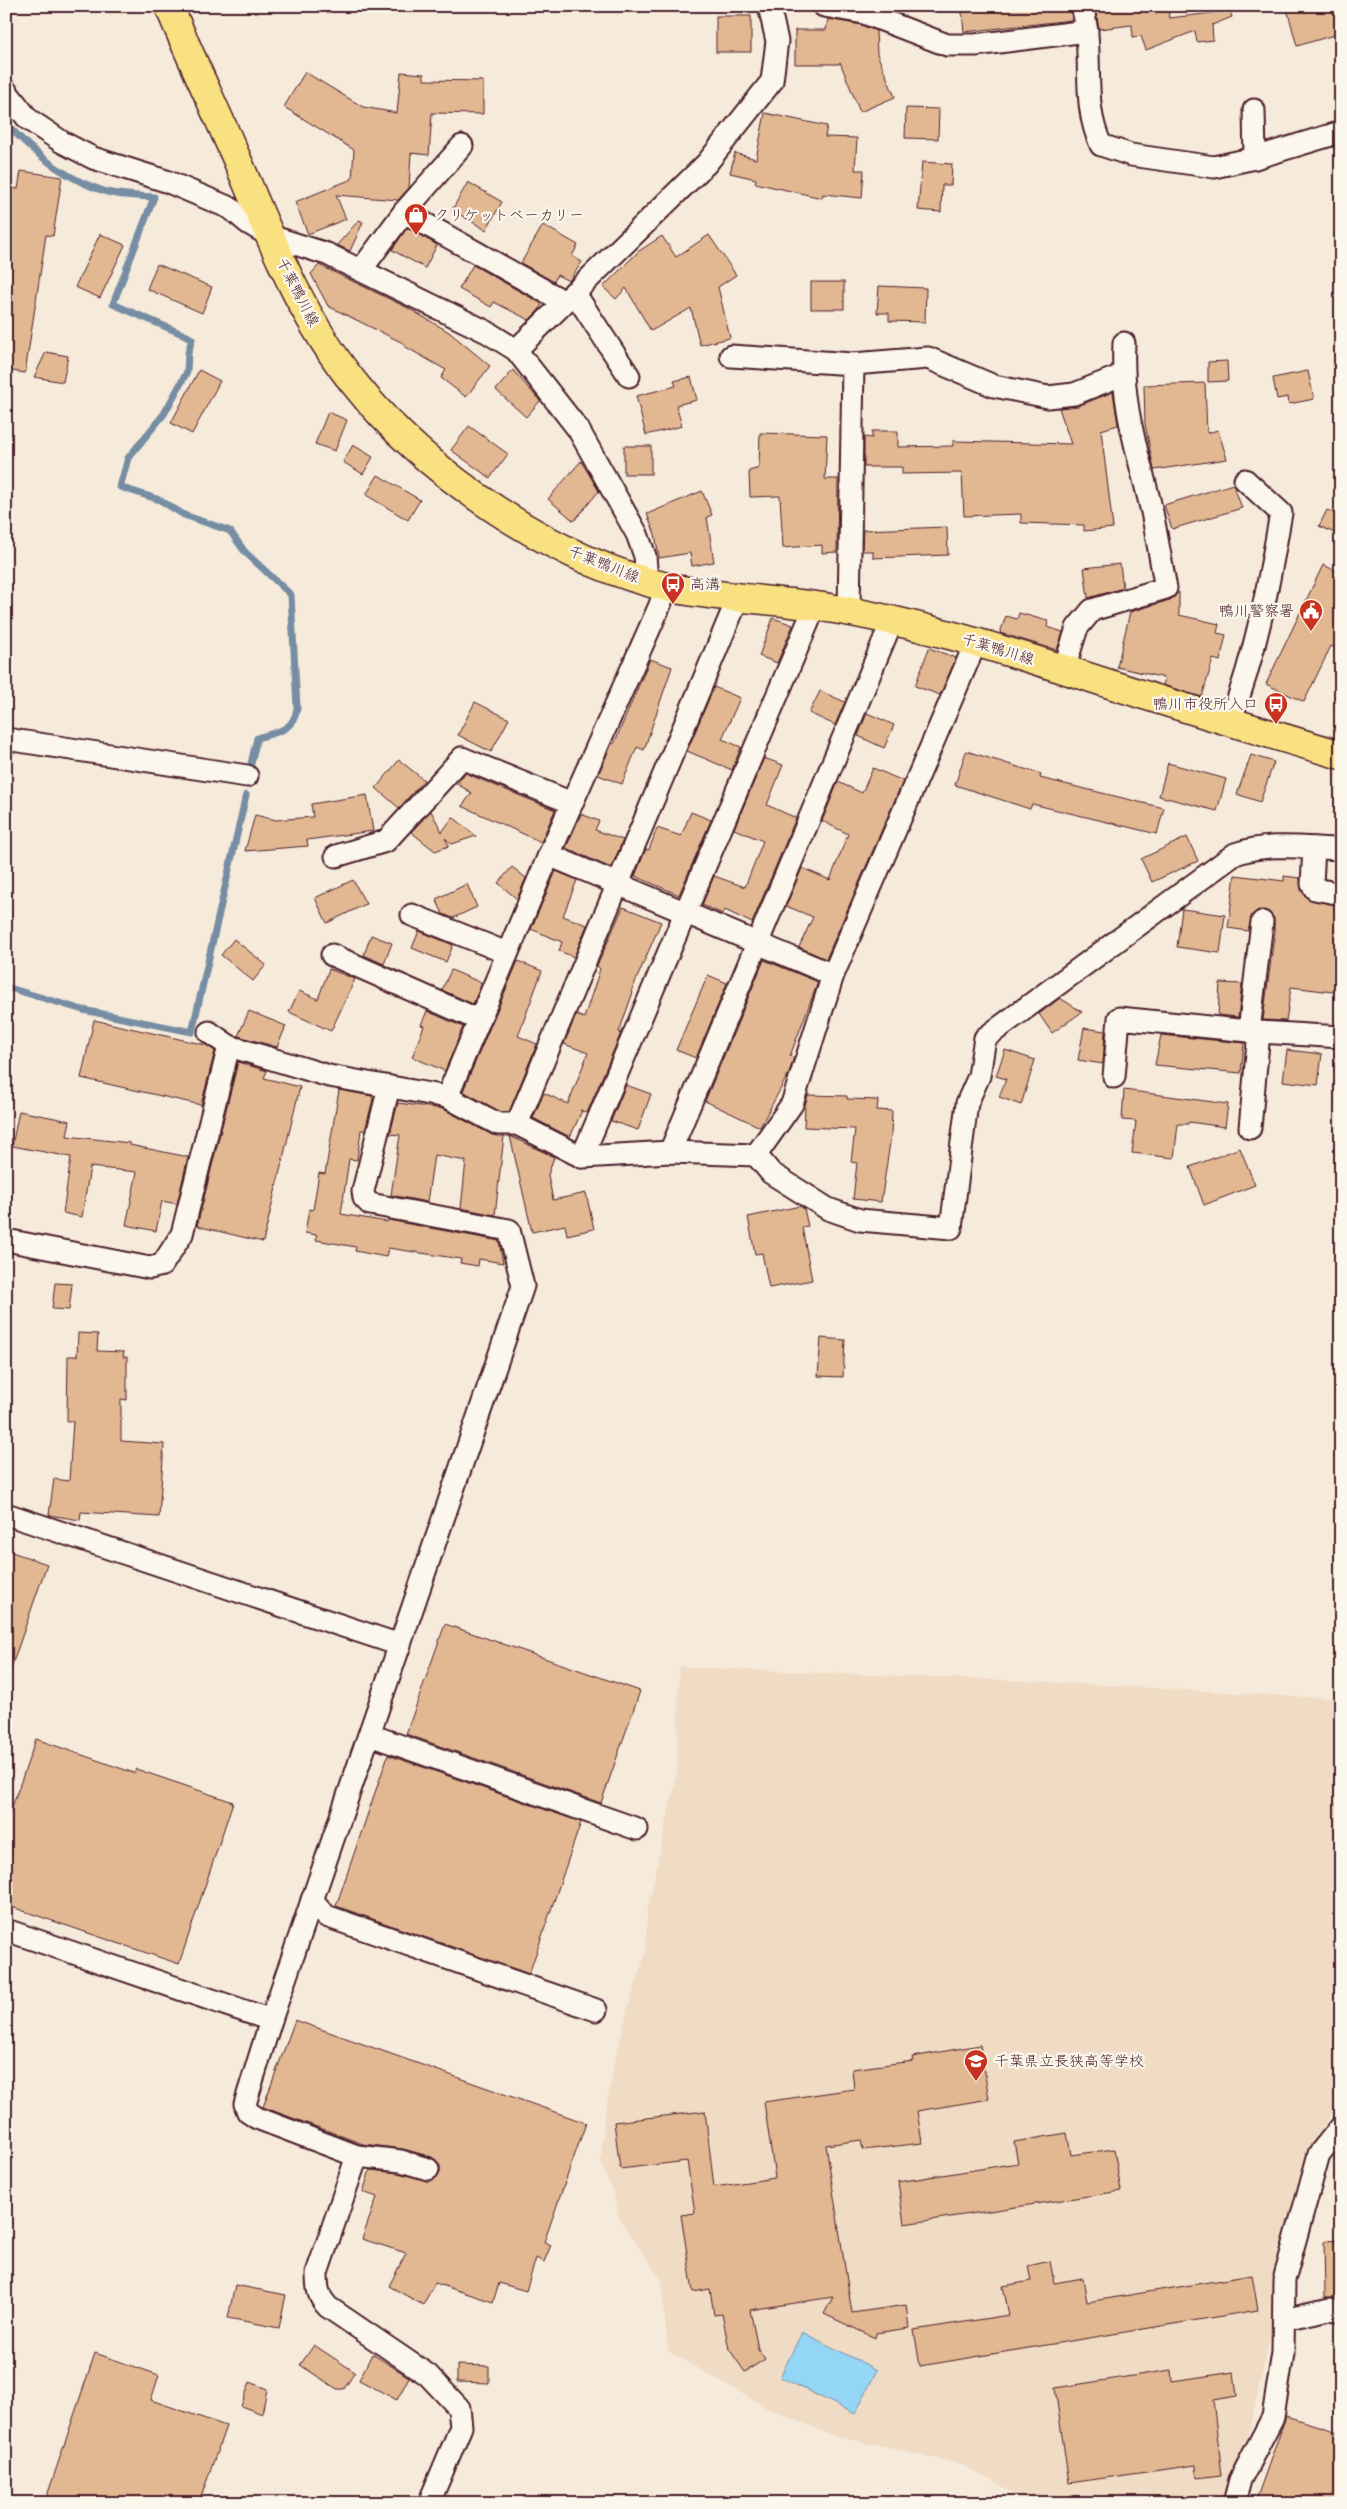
<svg xmlns="http://www.w3.org/2000/svg" width="1347" height="2509" font-family="Mynerve,'Klee One',sans-serif">
	<style>
		.built { fill: #f0dbc4 }
		.water { fill: #94d6f5; stroke: #768da4 }
		.lines { fill: none; stroke-linecap: round; stroke-linejoin: round }
		.stream { stroke: #768da4; stroke-width: 7 }
		.building { fill: #e2b892; stroke: #4a1f2b }
		.minor-casing { stroke: #4a1f2b; stroke-width: 25 }
		.primary-casing { stroke: #4a1f2b; stroke-width: 31 }
		.minor { stroke: #fbf7ec; stroke-width: 21 }
		.primary { stroke: #f9e181; stroke-width: 28 }
		.labels { text-anchor: middle; stroke-width: 4.5; stroke-linejoin: round; paint-order: stroke }
		.poi-label { font-size: 15px; fill: #4a1f2b; stroke: #fbf7ec; text-anchor: start }
		.street-label { font-size: 15px; fill: #4a1f2b; stroke: #fbf7ec }
	</style>
	<rect width="100%" height="100%" fill="#f6eada"/>
	<filter id="ink" filterUnits="userSpaceOnUse"><feTurbulence type="fractalNoise" baseFrequency=".02" numOctaves="2"/><feDisplacementMap in="SourceGraphic" scale="10" xChannelSelector="R" yChannelSelector="G"/><feConvolveMatrix kernelMatrix="1 2 1 2 8 2 1 2 1" color-interpolation-filters="sRGB"/></filter>
	<g filter="url(#ink)">
		<!-- built -->
		<path class="built" d="M679,1667L1048,1682L1341,1699V2101L1317,2137L1298,2187L1283,2243L1276,2309L1250,2429L1223,2503H1024L994,2480L958,2463L834,2436L769,2409L668,2351L661,2279L619,2218L614,2195L601,2162L604,2119L614,2064L629,2004L646,1952L647,1912L677,1773Z"/>
		<!-- water -->
		<path class="water" d="M802,2332L877,2370L855,2414L780,2377Z"/>
		<g class="lines">
			<!-- stream -->
			<g class="stream">
				<path d="M6,123C34,154 67,180 107,192C122,196 139,196 154,197L113,304L187,336L192,339L188,353L187,372L164,414L128,458L120,487L160,500L184,515L230,531L245,552L291,595L297,708C294,731 277,732 257,738L250,768"/>
				<path d="M6,987L83,1010L192,1032L246,795"/>
			</g>
		</g>
		<!-- building -->
		<g class="building">
			<path d="M1014,6H1070L1072,20L964,32L962,12Z"/>
			<path d="M1095,6H1168L1169,18L1230,11L1232,17L1212,25L1213,40L1197,42L1195,31L1146,50L1141,36L1133,37L1132,25L1099,29Z"/>
			<path d="M1297,6H1338L1341,33L1297,46L1287,9Z"/>
			<rect x="716" y="16" width="35" height="36"/>
			<path d="M828,19L861,25L876,31L877,54L895,97L860,112L840,62L839,64H795V30H826Z"/>
			<path d="M305,72L363,107L397,113L401,72L424,74V80L483,81V114L432,113L429,155L411,153L409,188L398,200L336,195L346,219L308,234L295,202L352,179L354,150L284,107Z"/>
			<path d="M906,108L939,109L938,139L905,138Z"/>
			<path d="M765,113L827,126L825,137L857,138L855,170H864L862,198L823,194L822,198L755,183L756,179L730,173L735,153L756,159Z"/>
			<path d="M922,162L952,164L951,185H942L941,212L918,210Z"/>
			<path d="M21,171L62,177L53,236L46,235L25,373L6,370V187L18,189Z"/>
			<path d="M468,182L502,202L486,230L452,210Z"/>
			<path d="M359,220L363,222L350,251L337,245Z"/>
			<path d="M543,225L578,245L572,256L582,262L569,281L557,275L554,282L521,263Z"/>
			<path d="M407,228L437,245L425,268L392,250Z"/>
			<path d="M100,234L125,245L100,298L75,287Z"/>
			<path d="M709,235L736,275L718,287L730,338L700,345L691,308L651,331L626,288L616,299L603,287L639,251L662,236L676,257Z"/>
			<path d="M157,264L212,287L202,313L147,289Z"/>
			<path d="M319,265L408,308L449,332L490,366L466,397L441,378L446,370L404,346L405,344L328,306L311,274Z"/>
			<path d="M473,265L542,304L539,310L529,320L494,302L491,307L459,289Z"/>
			<rect x="811" y="282" width="33" height="27"/>
			<path d="M879,286L926,288L925,322L889,321V313H877Z"/>
			<path d="M46,352L68,356L63,382L34,377Z"/>
			<path d="M1227,361L1228,381L1208,382V362Z"/>
			<path d="M199,370L220,381L192,434L171,423Z"/>
			<path d="M513,370L540,401L526,417L496,390Z"/>
			<path d="M1308,371L1314,399L1289,404L1288,397L1277,399L1273,378Z"/>
			<path d="M691,377L697,400L676,405L682,426L646,435L636,396L676,386L674,381Z"/>
			<path d="M1205,383L1207,433L1218,430L1227,459L1154,470L1145,424L1144,385Z"/>
			<path d="M1113,392L1118,425L1101,430L1113,528L1084,531V525L1021,523V514L964,516L962,473L902,474V467H864V437L872,438V431H898V447L953,446V441L1071,444L1059,408L1078,406Z"/>
			<path d="M328,412L347,420L335,451L315,444Z"/>
			<path d="M469,426L508,454L490,478L451,450Z"/>
			<path d="M760,433L827,435L825,479H838L837,552L822,553V545L783,548L780,496L750,497L749,471L759,468Z"/>
			<path d="M353,445L373,457L363,474L343,462Z"/>
			<rect x="624" y="446" width="27" height="28"/>
			<path d="M581,461L599,491L574,521L548,499Z"/>
			<path d="M378,475L420,500L408,520L366,495Z"/>
			<path d="M1233,484L1242,508L1172,529L1164,505Z"/>
			<path d="M702,491L712,515L707,517L714,562L692,566L690,553L659,558L655,534L647,514Z"/>
			<path d="M1327,510L1341,516V536L1319,526Z"/>
			<path d="M947,527L948,555L873,558V551H862L863,530Z"/>
			<path d="M1120,564L1123,588L1088,598L1084,568Z"/>
			<path d="M1323,565L1341,573V651L1331,646L1304,702L1266,684Z"/>
			<path d="M1179,592V615L1219,624L1217,633L1226,635L1220,661L1213,659L1202,697L1163,685L1165,678L1117,667L1130,612L1170,600Z"/>
			<path d="M1019,613L1048,621L1047,627L1063,632L1057,650L1000,633L1006,616L1017,619Z"/>
			<path d="M773,618L793,625L777,663L759,656Z"/>
			<path d="M929,648L956,658L940,695L915,686Z"/>
			<path d="M650,659L672,667L644,750L637,747L622,784L598,775L612,743L614,744Z"/>
			<path d="M714,687L740,698L722,739L741,747L732,770L687,751Z"/>
			<path d="M820,691L845,702L835,725L809,713Z"/>
			<path d="M475,702L509,719L491,752L458,735Z"/>
			<path d="M867,713L894,725L884,748L858,736Z"/>
			<path d="M966,751L1041,774L1040,778L1164,808L1157,834L1032,804L1030,809L955,785Z"/>
			<path d="M1251,755L1274,762L1260,802L1237,794Z"/>
			<path d="M764,758L783,765L767,805L796,818L752,923L725,910L723,914L702,905L714,876L745,887L763,841L734,829Z"/>
			<path d="M399,760L424,780L399,808L376,788Z"/>
			<path d="M1168,763L1226,779L1217,811L1159,796Z"/>
			<path d="M873,768L903,781L826,959L799,947L813,917L786,906L802,868L830,880L848,834L822,821L838,782L862,793Z"/>
			<path d="M465,773L555,810L541,842L462,806L472,793L457,784Z"/>
			<path d="M367,795L373,831L307,840L308,846L245,851L255,815L276,820L313,817L311,804Z"/>
			<path d="M431,811L442,832L453,817L476,836L452,844L445,838L449,846L435,851L411,832Z"/>
			<path d="M691,812L711,820L679,895L635,876L646,849L649,850L657,828L681,836Z"/>
			<path d="M581,814L599,821L595,830L623,840L611,868L566,848Z"/>
			<path d="M1187,837L1198,861L1152,882L1141,859Z"/>
			<path d="M512,867L526,878L517,899L498,883Z"/>
			<path d="M556,871L577,880L563,916L587,925L574,957L559,951L562,942L531,929Z"/>
			<path d="M1235,875L1284,881V876L1300,878L1301,890L1308,899L1341,906V993L1291,987L1286,1021L1263,1020L1274,936V918L1269,912L1258,910L1252,915L1248,931L1228,928Z"/>
			<path d="M353,880L366,904L327,923L315,898Z"/>
			<path d="M467,884L477,907L453,918L443,914L436,899Z"/>
			<path d="M623,907L661,922L631,992H633L619,1032L621,1033L587,1113L580,1110L582,1111L570,1137L533,1118L544,1093L568,1104L588,1053L564,1044L576,1015L584,1018L600,969L597,966Z"/>
			<path d="M1182,909L1225,915L1220,953L1177,947Z"/>
			<path d="M419,931L453,945L446,962L412,948Z"/>
			<path d="M371,935L392,943L384,964L364,955Z"/>
			<path d="M234,939L266,965L253,981L221,955Z"/>
			<path d="M764,960L818,982L790,1056L794,1057L789,1073L760,1127L705,1101Z"/>
			<path d="M518,961L542,971L518,1036L537,1044L509,1112H501L463,1091Z"/>
			<path d="M329,969L355,979L331,1031L289,1012L299,991L318,999Z"/>
			<path d="M451,970L482,983L473,1004L442,990Z"/>
			<path d="M708,975L727,983L696,1058L676,1050Z"/>
			<path d="M1220,983L1242,984L1238,1017L1218,1015Z"/>
			<path d="M1060,998L1082,1012L1052,1033L1039,1014Z"/>
			<path d="M249,1011L286,1026L277,1047L238,1036Z"/>
			<path d="M427,1011L463,1027L445,1071L412,1057L424,1026L421,1025Z"/>
			<path d="M94,1020L206,1045L215,1051L201,1105L81,1078Z"/>
			<path d="M1084,1028L1105,1031L1103,1064L1078,1060Z"/>
			<path d="M1161,1035L1244,1043L1241,1073L1155,1065Z"/>
			<path d="M1005,1050L1035,1060L1021,1105L999,1097L1006,1079L996,1076Z"/>
			<path d="M1287,1050L1322,1054L1318,1085L1283,1081Z"/>
			<path d="M238,1062L267,1071L264,1078L300,1087L263,1242L197,1226Z"/>
			<path d="M626,1085L651,1094L638,1130L611,1121Z"/>
			<path d="M339,1090L372,1096L373,1099L365,1130H361L357,1160L349,1159L341,1214L387,1222L388,1220L499,1241L503,1263L479,1259L478,1266L460,1263L461,1259L388,1248L386,1257L355,1251L356,1247L316,1240L317,1235L305,1233L309,1209L313,1210L319,1173L325,1174Z"/>
			<path d="M1124,1090L1228,1104L1225,1127L1189,1122L1188,1124H1178L1174,1158L1132,1153L1136,1121L1122,1120Z"/>
			<path d="M808,1095L847,1096V1099L878,1100L877,1110L892,1111L891,1136L881,1202L853,1199L857,1163L851,1162L855,1129L804,1127L805,1106Z"/>
			<path d="M398,1103L443,1109L492,1135L504,1136L495,1215L461,1208L466,1161L434,1155L427,1202L391,1195L400,1135L390,1134Z"/>
			<path d="M19,1111L70,1121L67,1136L130,1143V1145L188,1157L177,1204L162,1201L156,1231L126,1225L137,1172L90,1167L82,1217L63,1213L71,1157L12,1146Z"/>
			<path d="M510,1136L554,1157L548,1175L553,1200L586,1193L594,1229L567,1235L565,1225L532,1232Z"/>
			<path d="M1240,1148L1255,1185L1204,1205L1190,1167Z"/>
			<path d="M800,1206L804,1209L808,1226L802,1227L812,1280L769,1288L762,1253L755,1254L748,1217Z"/>
			<path d="M55,1283L72,1284L69,1310L52,1309Z"/>
			<path d="M78,1333L98,1334L97,1351L124,1352L123,1357H127V1400L121,1399V1441L164,1444L159,1517L81,1512L80,1520L49,1515L54,1479L69,1481L73,1421H67L68,1356H77Z"/>
			<path d="M821,1338L845,1340L843,1377L818,1376Z"/>
			<path d="M6,1550L47,1564L9,1674L6,1673Z"/>
			<path d="M445,1624L640,1691L601,1803L406,1734Z"/>
			<path d="M36,1739L134,1773L136,1769L233,1802L179,1964L6,1905V1824Z"/>
			<path d="M388,1755L581,1822L529,1974L336,1906Z"/>
			<path d="M295,2020L586,2123L544,2242L551,2245L544,2262L536,2258L526,2291L499,2283L493,2302L435,2283L423,2305L389,2286L406,2253L362,2239L377,2197L363,2192L370,2170L398,2173L430,2181L440,2173V2166L432,2157L403,2149L363,2144L263,2107Z"/>
			<path d="M980,2045L989,2099L917,2111L922,2143L863,2150L861,2140L826,2145L852,2313L906,2305L909,2328L876,2333L875,2338L824,2314L833,2297L750,2310L758,2349L765,2359L745,2372L729,2349L722,2314L714,2315L710,2289L693,2292L681,2215L695,2213L687,2161L620,2169L614,2122L705,2111L714,2187L775,2178L764,2102L854,2089L852,2069L913,2061L912,2057Z"/>
			<path d="M1067,2133L1071,2155L1114,2149L1121,2191L904,2224L898,2182L1018,2163L1014,2142Z"/>
			<path d="M1341,2240V2297H1325L1324,2241Z"/>
			<path d="M1050,2261L1054,2283L1083,2278L1087,2302L1252,2275L1258,2310L920,2366L914,2330L1009,2315L1003,2286L1031,2281L1028,2266Z"/>
			<path d="M235,2285L286,2295L279,2328L228,2318Z"/>
			<path d="M314,2345L355,2372L344,2389H337L300,2365Z"/>
			<path d="M95,2353L159,2375L151,2400L226,2426L199,2503H56L46,2499Z"/>
			<path d="M372,2354L409,2377L397,2400L359,2380Z"/>
			<path d="M457,2365L489,2366V2383L457,2382Z"/>
			<path d="M1171,2370L1172,2381L1234,2372L1237,2396L1213,2400L1222,2475L1197,2478L1196,2465L1069,2483L1055,2388Z"/>
			<path d="M250,2382L267,2389L262,2414L241,2406Z"/>
			<path d="M1286,2416L1341,2433V2503H1255Z"/>
		</g>
		<g class="lines">
			<!-- minor casing -->
			<g class="minor-casing">
				<g id="minor">
					<path d="M824,6L864,13L947,45H975L1087,31"/>
					<path d="M1082,6C1095,52 1080,101 1101,145L1131,155L1214,167L1255,158L1341,132"/>
					<path d="M6,91L28,119L62,142L93,158L166,181L230,208L248,223L270,236L327,254L487,332L516,350L578,429L637,534L645,556L646,568L642,580"/>
					<path d="M1254,110L1255,158"/>
					<path d="M404,212L563,301"/>
					<path d="M361,270L404,212L462,146"/>
					<path d="M574,292L629,376"/>
					<path d="M516,350L707,163L772,81L777,41L769,6"/>
					<path d="M731,356L853,364L928,358L994,386L1048,397L1074,394L1122,375"/>
					<path d="M849,612L853,364"/>
					<path d="M1064,669L1077,628L1092,610L1166,588C1161,563 1157,537 1152,512C1138,451 1121,408 1124,343"/>
					<path d="M1230,721C1256,654 1269,583 1281,513L1245,480"/>
					<path d="M6,739L247,776"/>
					<path d="M1314,848L1312,884L1315,889L1341,894"/>
					<path d="M549,855L833,975"/>
					<path d="M336,856L386,841L462,758L572,803"/>
					<path d="M412,915L507,953"/>
					<path d="M332,955L479,1020"/>
					<path d="M1249,1031L1262,922"/>
					<path d="M209,1032L229,1046L329,1076L447,1097L498,1124H517L582,1157L670,1152L756,1155"/>
					<path d="M1114,1077L1119,1018L1259,1032L1341,1037"/>
					<path d="M389,1087L363,1191L364,1198L370,1204L509,1230L523,1286L271,2020L245,2104L248,2112L257,2118L357,2156L401,2161L428,2169"/>
					<path d="M447,1097L549,855L660,605L666,586"/>
					<path d="M517,1124L738,598"/>
					<path d="M1250,1128L1259,1032"/>
					<path d="M670,1152L892,621"/>
					<path d="M756,1155L771,1173L828,1209L860,1220L951,1228L967,1103L979,1076L985,1038L1235,854C1269,842 1305,848 1341,849"/>
					<path d="M756,1155L792,1104L833,975L976,642"/>
					<path d="M582,1157L815,606"/>
					<path d="M6,1240L150,1268L162,1265L182,1234L229,1046"/>
					<path d="M6,1514L400,1645"/>
					<path d="M370,1735L637,1829"/>
					<path d="M312,1900L326,1916L596,2010"/>
					<path d="M6,1930L271,2020"/>
					<path d="M357,2156L317,2273C317,2288 318,2297 328,2307L428,2375L459,2408L461,2427L429,2503"/>
					<path d="M1284,2319L1330,2309L1341,2311"/>
					<path d="M1234,2503L1240,2480L1273,2417L1283,2353L1284,2280L1319,2154L1341,2127"/>
				</g>
			</g>
			<!-- primary casing -->
			<g class="primary-casing">
				<path id="primary" d="M169,6C191,59 216,111 239,164C271,239 302,319 354,383C427,475 556,562 671,588C711,596 750,598 791,603C840,608 890,619 938,632C1009,650 1077,674 1147,696C1211,716 1276,736 1341,755"/>
			</g>
			<!-- minor -->
			<use href="#minor" class="minor"/>
			<!-- primary -->
			<use href="#primary" class="primary"/>
		</g>
	</g>
	<!-- icons -->
	<defs>
		<g id="shop-pin" transform="scale(1.25)"><path d="M0 17L-7.5 6A9.5 9.5 0 1 1 7.5 6Z" fill="#c8321e" stroke="#fbf7ec"/><path d="M-5-2.5h2.3a2.7 3.5 0 0 1 5.4 0H5L5.5 6h-11ZM-1.5-2.5h3a1.5 2.3 0 0 0-3 0Z" fill="#fff"/></g>
		<g id="bus-pin" transform="scale(1.25)"><path d="M0 17L-7.5 6A9.5 9.5 0 1 1 7.5 6Z" fill="#c8321e" stroke="#fbf7ec"/><path d="M-5-6H5V4H4V6H2V4H-2V6H-4V4H-5ZM-3.5-4V0h7V-4ZM-3.5 1.2v1.5H-2V1.2ZM2 1.2v1.5H3.5V1.2Z" fill="#fff"/></g>
		<g id="civic-pin" transform="scale(1.25)"><path d="M0 17L-7.5 6A9.5 9.5 0 1 1 7.5 6Z" fill="#c8321e" stroke="#fbf7ec"/><path d="M-.6-6.5H3V-4.5H.6V-3L4-1V1h2V6H-6V1h2V-1L-.6-3ZM-1.2 2.5V6h2.4V2.5Z" fill="#fff"/></g>
		<g id="school-pin" transform="scale(1.25)"><path d="M0 17L-7.5 6A9.5 9.5 0 1 1 7.5 6Z" fill="#c8321e" stroke="#fbf7ec"/><path d="M0-5L7-2L0 1L-7-2ZM-4 1L0 2.5L4 1V4Q0 6-4 4Z" fill="#fff"/></g>
	</defs>
	<g fill-rule="evenodd">
		<use href="#shop-pin" x="416" y="215"/>
		<use href="#bus-pin" x="673" y="584"/>
		<use href="#civic-pin" x="1311" y="611"/>
		<use href="#bus-pin" x="1276" y="704"/>
		<use href="#school-pin" x="976" y="2061"/>
	</g>
	<g class="labels">
		<!-- poi labels -->
		<g class="poi-label">
			<text x="434" y="220">クリケットベーカリー</text>
			<text x="690" y="589">高溝</text>
			<text x="1294" y="616" text-anchor="end">鴨川警察署</text>
			<text x="1258" y="709" text-anchor="end">鴨川市役所入口</text>
			<text x="994" y="2066">千葉県立長狭高等学校</text>
		</g>
		<!-- street labels -->
		<g class="street-label">
			<text transform="translate(298 292) rotate(63)" y="5">千葉鴨川線</text>
			<text transform="translate(604 564) rotate(22)" y="5">千葉鴨川線</text>
			<text transform="translate(998 649) rotate(17)" y="5">千葉鴨川線</text>
		</g>
	</g>
	<!-- margin -->
	<rect width="1347" height="2509" fill="none" stroke="#fbf7ec" stroke-width="25"/>
	<rect x="12" y="12" width="1322" height="2484" fill="none" stroke="#4a1f2b" stroke-width="2" filter="url(#ink)"/>
</svg>
